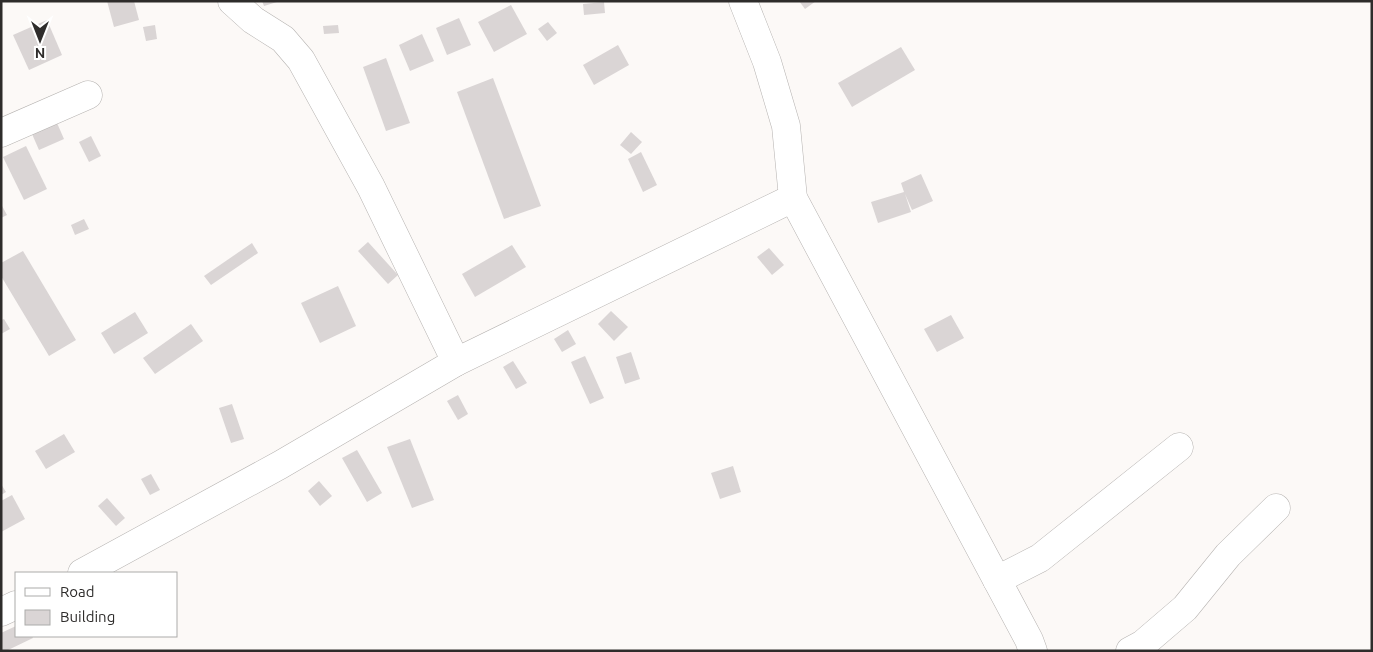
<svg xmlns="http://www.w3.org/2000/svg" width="1373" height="652" font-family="Ubuntu,sans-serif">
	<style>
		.building { fill: #dad5d5 }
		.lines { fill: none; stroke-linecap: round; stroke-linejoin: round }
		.minor-casing { stroke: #b6b3b1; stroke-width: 29 }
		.minor { stroke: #fff; stroke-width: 28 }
	</style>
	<rect width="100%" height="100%" fill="#fcf9f7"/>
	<!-- building -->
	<g class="building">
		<path d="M107,1H134L139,20L114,27Z"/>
		<path d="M262,1H277V2L264,6Z"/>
		<path d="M799,1H816L805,9Z"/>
		<path d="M604,2L605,13L584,15L583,4Z"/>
		<path d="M511,5L527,34L494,52L478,22Z"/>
		<path d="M459,18L471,45L447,55L436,28Z"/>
		<path d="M47,20L62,55L29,70L13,35Z"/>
		<path d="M548,22L557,33L547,41L538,29Z"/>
		<path d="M155,25L157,39L146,41L143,27Z"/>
		<path d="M338,25L339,33L324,34L323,26Z"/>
		<path d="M422,34L434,61L410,71L399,45Z"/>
		<path d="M618,45L629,65L594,85L583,65Z"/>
		<path d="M901,47L915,70L852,107L838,83Z"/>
		<path d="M386,58L410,123L386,131L363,67Z"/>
		<path d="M493,78L541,206L504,219L457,92Z"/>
		<path d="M57,123L64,139L39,150L32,134Z"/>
		<path d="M631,132L642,142L631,154L620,145Z"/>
		<path d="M91,136L101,156L89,162L79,142Z"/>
		<path d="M26,146L47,189L24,200L3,157Z"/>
		<path d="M641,152L657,185L643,192L628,159Z"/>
		<path d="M921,174L933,201L912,210L905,194L911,212L878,223L871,202L904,192L901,183Z"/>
		<path d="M1,204L7,215L1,218Z"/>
		<path d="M84,219L89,229L75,235L71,225Z"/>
		<path d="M368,242L398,275L388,284L358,251Z"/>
		<path d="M252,243L258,253L211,285L204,276Z"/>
		<path d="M512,245L526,267L475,297L462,274Z"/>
		<path d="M769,248L784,265L772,275L757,257Z"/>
		<path d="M23,251L76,340L49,356L1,276V263Z"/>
		<path d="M338,286L356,326L320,343L301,303Z"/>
		<path d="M611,311L628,327L614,341L598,324Z"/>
		<path d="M135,312L148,333L114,354L101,333Z"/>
		<path d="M951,315L964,338L937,352L924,329Z"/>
		<path d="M4,319L10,329L1,334V320Z"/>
		<path d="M191,324L203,341L155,374L143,358Z"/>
		<path d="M568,330L576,344L562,352L554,339Z"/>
		<path d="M631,352L640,379L625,384L616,357Z"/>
		<path d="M585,356L604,398L590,404L571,362Z"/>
		<path d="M513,361L527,383L516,389L503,367Z"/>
		<path d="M458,395L468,414L458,420L447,401Z"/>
		<path d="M232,404L244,439L231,443L219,408Z"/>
		<path d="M64,434L75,452L46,469L35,451Z"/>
		<path d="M410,439L434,500L412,508L387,447Z"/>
		<path d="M357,450L382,493L367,502L342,458Z"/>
		<path d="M733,466L741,492L720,499L711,473Z"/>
		<path d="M151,474L160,490L150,495L141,479Z"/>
		<path d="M319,481L332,496L320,506L308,491Z"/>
		<path d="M1,484L6,492L1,495Z"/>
		<path d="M12,495L25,519L1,532V501Z"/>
		<path d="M107,498L125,518L116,526L98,506Z"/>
		<path d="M16,626V636H32L33,638L6,651H1V633Z"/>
	</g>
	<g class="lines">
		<!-- minor casing -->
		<g class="minor-casing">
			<g id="minor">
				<path d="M232,1L253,20L283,39L301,60L371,187L456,362"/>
				<path d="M743,1L767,62L786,126L793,198L1029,640L1033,651"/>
				<path d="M1,133L88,95"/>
				<path d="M82,573L280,465L456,362L793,198"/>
				<path d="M997,580L1040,558L1179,447"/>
				<path d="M1,612L16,605"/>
				<path d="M1130,651L1143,644L1185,608L1228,555L1276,508"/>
			</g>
		</g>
		<!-- minor -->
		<use href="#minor" class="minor"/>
	</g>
	<!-- border -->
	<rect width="1373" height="652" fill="none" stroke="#2e2c2b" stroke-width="5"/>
	<!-- legend -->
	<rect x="15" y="572" width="162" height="65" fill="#ffffff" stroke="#ababaa"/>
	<rect x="25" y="588" width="25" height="8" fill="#ffffff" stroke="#ababaa"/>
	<text x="60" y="597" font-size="15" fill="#2e2c2b">Road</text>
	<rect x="25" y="610" width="25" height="15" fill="#dad5d5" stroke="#ababaa"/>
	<text x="60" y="622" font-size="15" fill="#2e2c2b">Building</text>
	<!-- north arrow -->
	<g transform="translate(40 40) rotate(180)" stroke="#ffffff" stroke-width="4" paint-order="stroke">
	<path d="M0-4L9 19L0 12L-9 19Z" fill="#2e2c2b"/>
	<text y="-8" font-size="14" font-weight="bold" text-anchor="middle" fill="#2e2c2b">N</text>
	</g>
</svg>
